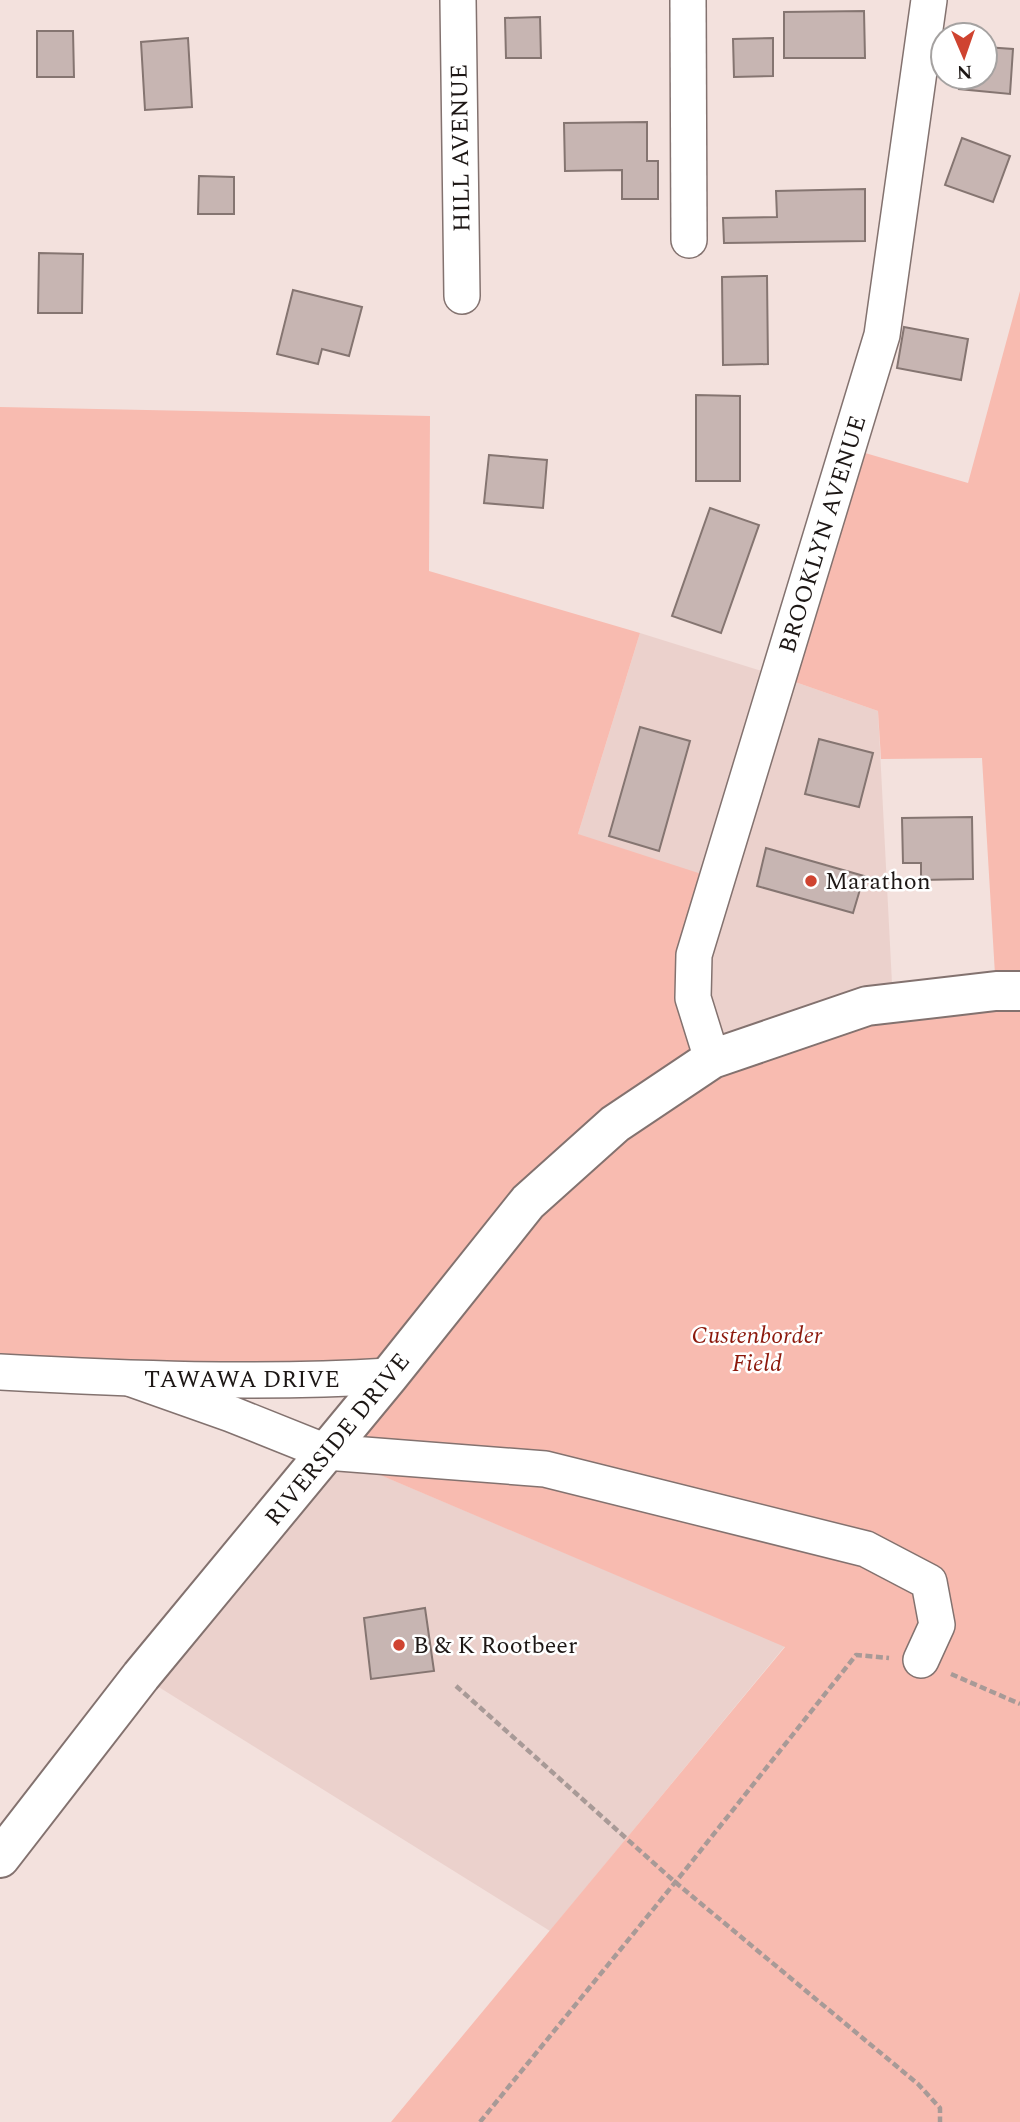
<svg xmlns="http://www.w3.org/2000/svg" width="1020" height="2122" font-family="Spectral,serif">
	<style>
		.built { fill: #ebd1cc }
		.green { fill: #f8bbb0 }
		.building { fill: #c7b5b2; stroke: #857571; stroke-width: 2 }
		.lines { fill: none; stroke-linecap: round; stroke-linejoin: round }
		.minor-casing { stroke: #83726f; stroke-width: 38 }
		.major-casing { stroke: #83726f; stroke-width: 42 }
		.path { stroke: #a89a97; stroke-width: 4.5; stroke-dasharray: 7 3.5; stroke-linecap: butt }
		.minor { stroke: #fff; stroke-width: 35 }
		.major { stroke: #fff; stroke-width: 38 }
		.poi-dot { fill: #cf4330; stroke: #fff; stroke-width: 2.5 }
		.labels { text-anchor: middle; stroke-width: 5; stroke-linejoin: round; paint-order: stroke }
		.street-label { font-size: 24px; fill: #1d1715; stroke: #fff }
		.poi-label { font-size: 24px; fill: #1d1715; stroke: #fff; text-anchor: start }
		.park-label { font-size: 24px; font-style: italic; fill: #8c190c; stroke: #fff }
	</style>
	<rect width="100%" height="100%" fill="#f3e1dd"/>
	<!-- built -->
	<g class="built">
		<path d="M640,633L778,676L878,711L893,1003L712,1059L578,834Z"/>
		<path d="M326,1452L785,1646L550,1931L141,1676Z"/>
	</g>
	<!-- green -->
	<path class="green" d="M1020,291V2122H391L785,1647L326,1452L388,1377L0,1372V407L430,416L429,571L640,633L578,834L717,879L694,955L712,1058L996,991L982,758L881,759L878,711L778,676L848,448L968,483Z"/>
	<!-- building -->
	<g class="building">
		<path d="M864,11L865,58H784V12Z"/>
		<path d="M540,17L541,58H506L505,18Z"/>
		<path d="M37,31H73L74,77H37Z"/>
		<path d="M188,38L192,107L145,110L141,42Z"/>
		<path d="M773,38V76L734,77L733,39Z"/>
		<path d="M985,47L1013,49L1010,94L959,89L960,77H985Z"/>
		<path d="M647,122V161H658V199H622V170L565,171L564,123Z"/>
		<path d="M962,138L1010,156L993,202L945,185Z"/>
		<path d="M199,176L234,177V214H198Z"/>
		<path d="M865,189V241L724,243L723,218L777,217L776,191Z"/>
		<path d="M39,253L83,254L82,313H38Z"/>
		<path d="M767,276L768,364L723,365L722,277Z"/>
		<path d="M293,290L362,307L349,356L322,349L318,364L277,354Z"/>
		<path d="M904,327L968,339L961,380L897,368Z"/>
		<path d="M696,395L740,396V481H696Z"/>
		<path d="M489,455L547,460L543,508L484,503Z"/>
		<path d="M710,508L759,525L721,633L672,616Z"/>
		<path d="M640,727L690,741L659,851L609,836Z"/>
		<path d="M819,739L873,753L859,807L805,794Z"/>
		<path d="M972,817L973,879L921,880V863H903L902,818Z"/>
		<path d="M766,848L864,876L853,913L757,886Z"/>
		<path d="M425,1608L434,1671L371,1679L364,1618Z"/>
	</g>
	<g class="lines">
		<!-- minor casing -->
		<g class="minor-casing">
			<g id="minor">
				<path d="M458,0L462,296"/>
				<path d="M688,0L689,240"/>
				<path d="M712,1059L693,998L694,955L882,335L929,0"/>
				<path d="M0,1372C129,1379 259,1384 389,1376"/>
				<path d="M132,1379L231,1414L326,1452L545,1469L866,1549L929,1582L937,1625L921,1660"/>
			</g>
		</g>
		<!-- major casing -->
		<g class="major-casing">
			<path id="major" d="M0,1858L141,1676L389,1376L528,1202L615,1124L712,1059L867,1006L996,991H1020"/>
		</g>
		<!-- path -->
		<g class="path">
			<path d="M951,1674L1020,1704"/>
			<path d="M456,1686L675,1882L918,2084L940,2108V2122"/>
			<path d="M480,2122L686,1869L856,1655L889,1658"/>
		</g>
		<!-- minor -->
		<use href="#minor" class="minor"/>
		<!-- major -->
		<use href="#major" class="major"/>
	</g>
	<!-- markers -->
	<g class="poi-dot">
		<circle cx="811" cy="881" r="7"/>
		<circle cx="399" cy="1645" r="7"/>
	</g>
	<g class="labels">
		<!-- street labels -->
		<g class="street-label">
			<text transform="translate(460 148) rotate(-91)" y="8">HILL AVENUE</text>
			<text transform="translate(822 534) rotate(-73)" y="8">BROOKLYN AVENUE</text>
			<text x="242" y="1387">TAWAWA DRIVE</text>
			<text transform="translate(337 1439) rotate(-51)" y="8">RIVERSIDE DRIVE</text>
		</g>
		<!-- poi labels -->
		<g class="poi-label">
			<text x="825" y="889">Marathon</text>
			<text x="413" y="1653">B &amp; K Rootbeer</text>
		</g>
		<!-- park labels -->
		<g class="park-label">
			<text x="757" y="1343">Custenborder<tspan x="757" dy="28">Field</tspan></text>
		</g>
	</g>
	<!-- north arrow -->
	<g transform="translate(964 56) rotate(178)"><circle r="33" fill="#ffffff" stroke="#a5a2a1" stroke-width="2"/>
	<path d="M0-5L12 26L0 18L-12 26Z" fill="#cf4330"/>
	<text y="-10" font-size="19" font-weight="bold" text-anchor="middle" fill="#1d1715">N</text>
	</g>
</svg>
